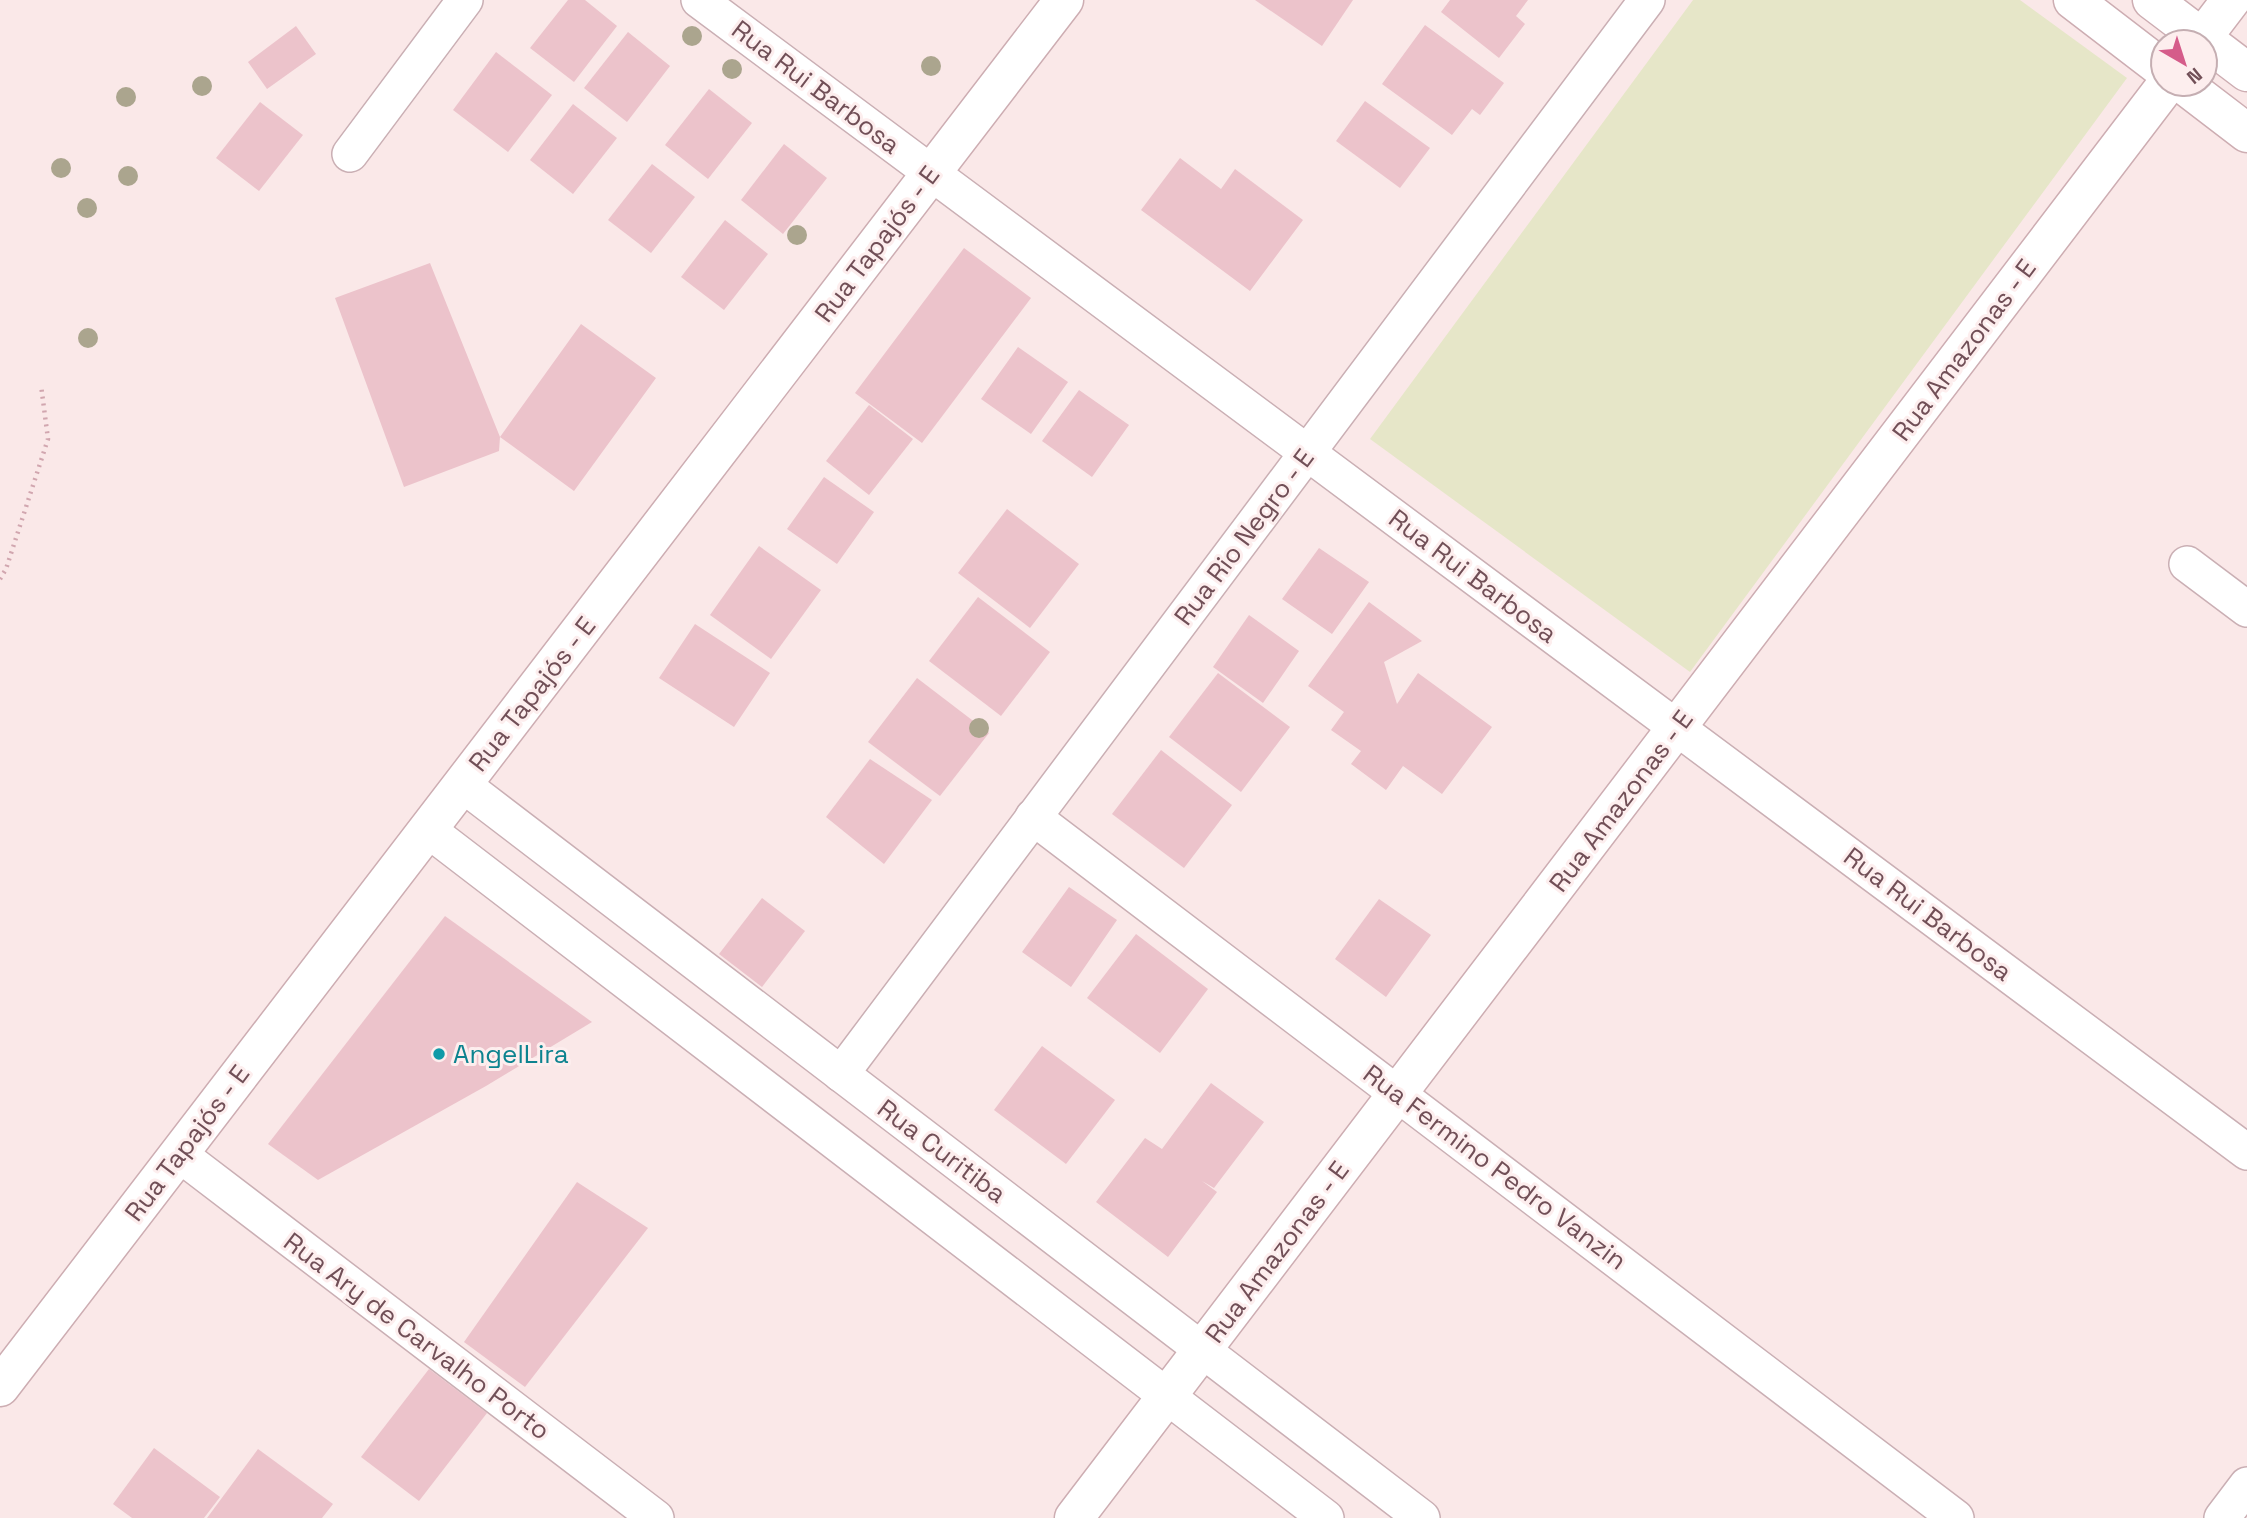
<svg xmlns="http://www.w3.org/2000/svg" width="2247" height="1518" font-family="'Space Grotesk',sans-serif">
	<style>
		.green { fill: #e6e6c8 }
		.building { fill: #ecc3cb }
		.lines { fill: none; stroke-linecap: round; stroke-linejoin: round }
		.street-casing { stroke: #caafb4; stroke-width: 38 }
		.secondary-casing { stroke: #cdadb2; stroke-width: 41 }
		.path { stroke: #d1a6af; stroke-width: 4.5; stroke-dasharray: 2 5; stroke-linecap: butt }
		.street { stroke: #fff; stroke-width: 35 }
		.secondary { stroke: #fff; stroke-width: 38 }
		.tree { fill: #aba58e }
		.culture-dot { fill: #0f9aa8; stroke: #fdeeee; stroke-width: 2.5 }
		.labels { text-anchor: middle; stroke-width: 6; stroke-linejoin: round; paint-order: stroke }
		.street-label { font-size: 26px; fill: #714f57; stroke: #fdeeee }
		.culture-label { font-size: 26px; fill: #0d838f; stroke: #fdeeee; text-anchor: start }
	</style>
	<rect width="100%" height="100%" fill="#fae8e8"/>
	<!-- green -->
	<path class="green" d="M1693,0H2020L2127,78L1690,672L1370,439Z"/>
	<!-- building -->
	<g class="building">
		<path d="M568,0H585L617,26L574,82L530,48Z"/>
		<path d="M1255,0H1353L1322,46Z"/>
		<path d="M1450,0H1528L1516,16L1525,24L1499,58L1441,12Z"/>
		<path d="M1425,25L1504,83L1480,115L1472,109L1452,135L1382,84Z"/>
		<path d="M296,26L316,54L267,89L248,62Z"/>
		<path d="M628,32L670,66L627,122L584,88Z"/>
		<path d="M496,52L552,95L508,152L453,110Z"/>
		<path d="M709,89L752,123L708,179L665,145Z"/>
		<path d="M1365,101L1430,148L1400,188L1336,141Z"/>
		<path d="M260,102L303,135L259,191L216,158Z"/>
		<path d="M573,104L617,138L573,194L530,160Z"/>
		<path d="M784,144L827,178L783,234L741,200Z"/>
		<path d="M1180,158L1221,189L1235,169L1303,220L1250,291L1141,210Z"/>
		<path d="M652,164L695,197L651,253L608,220Z"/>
		<path d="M725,220L768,254L724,310L681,277Z"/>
		<path d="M964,248L1031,298L922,443L855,393Z"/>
		<path d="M430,263L500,437L581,324L656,378L574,491L500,437L499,451L404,487L335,298Z"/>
		<path d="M1018,347L1068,382L1031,434L981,399Z"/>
		<path d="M1079,390L1129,425L1092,477L1042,441Z"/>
		<path d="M869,405L913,439L869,495L826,461Z"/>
		<path d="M824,477L874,512L837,564L787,529Z"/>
		<path d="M1007,509L1079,564L1030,628L958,573Z"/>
		<path d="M759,546L821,590L771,659L710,615Z"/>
		<path d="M1319,548L1369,582L1332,634L1282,599Z"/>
		<path d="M978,597L1050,652L1001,716L929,661Z"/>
		<path d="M1369,602L1422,641L1384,662L1397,704L1418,673L1492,727L1442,794L1403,766L1386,790L1351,764L1361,751L1331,730L1344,712L1308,686Z"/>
		<path d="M1249,615L1299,651L1263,703L1213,667Z"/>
		<path d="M695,624L770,673L734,727L659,678Z"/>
		<path d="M1218,673L1290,727L1241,792L1169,737Z"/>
		<path d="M917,678L989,733L940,796L868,742Z"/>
		<path d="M1161,750L1232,805L1184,868L1112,814Z"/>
		<path d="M870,759L932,800L884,864L826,817Z"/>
		<path d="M1069,887L1117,920L1071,987L1022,952Z"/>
		<path d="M762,898L805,931L762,987L719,954Z"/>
		<path d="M1379,899L1431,935L1386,997L1335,959Z"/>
		<path d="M445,916L592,1022L486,1086L318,1180L268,1144Z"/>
		<path d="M1136,934L1208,989L1160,1053L1087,998Z"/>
		<path d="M1042,1046L1115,1100L1066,1164L994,1110Z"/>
		<path d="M1211,1083L1264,1122L1214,1188L1202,1181L1217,1192L1168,1257L1096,1202L1145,1138L1162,1149Z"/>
		<path d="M577,1182L648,1228L525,1387L464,1342Z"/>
		<path d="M429,1369L487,1413L419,1501L361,1457Z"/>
		<path d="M154,1448L220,1497L204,1518H132L113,1504Z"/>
		<path d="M258,1449L333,1504L322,1518H207Z"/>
	</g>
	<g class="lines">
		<!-- street casing -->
		<g class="street-casing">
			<g id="street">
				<path d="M699,0L2247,1152"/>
				<path d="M350,154L465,0"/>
				<path d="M2187,564L2247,609"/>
				<path d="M462,784L1422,1518"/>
				<path d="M1033,817L1956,1518"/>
				<path d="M427,829L1326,1518"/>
				<path d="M841,1074L1647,0"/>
				<path d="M179,1154L656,1518"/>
				<path d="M2222,1518L2247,1485"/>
			</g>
		</g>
		<!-- secondary casing -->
		<g class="secondary-casing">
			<g id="secondary">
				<path d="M2073,0L2163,69"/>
				<path d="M2152,0L2247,72"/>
				<path d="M2199,42L2231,0"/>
				<path d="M2183,84L2247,133"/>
				<path d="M0,1387L1064,0"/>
				<path d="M1074,1518L2167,84"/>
			</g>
		</g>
		<!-- path -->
		<path class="path" d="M0,579L6,569L48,439L41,385"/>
		<!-- street -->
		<use href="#street" class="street"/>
		<!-- secondary -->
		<use href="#secondary" class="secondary"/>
	</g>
	<!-- trees -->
	<g class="tree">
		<circle cx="692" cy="36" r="10"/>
		<circle cx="931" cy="66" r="10"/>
		<circle cx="732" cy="69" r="10"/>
		<circle cx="202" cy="86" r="10"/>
		<circle cx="126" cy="97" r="10"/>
		<circle cx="61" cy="168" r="10"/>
		<circle cx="128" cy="176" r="10"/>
		<circle cx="87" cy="208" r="10"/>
		<circle cx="797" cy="235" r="10"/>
		<circle cx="88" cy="338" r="10"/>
		<circle cx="979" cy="728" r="10"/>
	</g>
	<!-- markers -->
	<circle class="culture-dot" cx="439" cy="1054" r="7"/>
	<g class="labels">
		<!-- street labels -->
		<g class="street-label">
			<text transform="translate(816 87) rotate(37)" y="9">Rua Rui Barbosa</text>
			<text transform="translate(877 244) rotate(-53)" y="9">Rua Tapajós - E</text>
			<text transform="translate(1964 350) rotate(-53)" y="9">Rua Amazonas - E</text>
			<text transform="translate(1244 537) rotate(-53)" y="9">Rua Rio Negro - E</text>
			<text transform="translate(1473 576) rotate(37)" y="9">Rua Rui Barbosa</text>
			<text transform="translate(532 694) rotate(-52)" y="9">Rua Tapajós - E</text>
			<text transform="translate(1621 801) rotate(-53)" y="9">Rua Amazonas - E</text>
			<text transform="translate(1928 914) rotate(37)" y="9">Rua Rui Barbosa</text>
			<text transform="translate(187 1143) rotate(-53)" y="9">Rua Tapajós - E</text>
			<text transform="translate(942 1151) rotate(37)" y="9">Rua Curitiba</text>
			<text transform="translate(1495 1167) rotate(37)" y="9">Rua Fermino Pedro Vanzin</text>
			<text transform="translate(1277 1252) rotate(-53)" y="9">Rua Amazonas - E</text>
			<text transform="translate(417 1336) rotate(37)" y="9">Rua Ary de Carvalho Porto</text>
		</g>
		<!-- culture labels -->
		<g class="culture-label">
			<text x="453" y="1063">AngelLira</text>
		</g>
	</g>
	<!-- north arrow -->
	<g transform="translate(2184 63) rotate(141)"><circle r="33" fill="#fdeeee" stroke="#c5aeb2" stroke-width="2"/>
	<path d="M0-5L12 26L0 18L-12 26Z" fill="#d55c8a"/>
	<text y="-10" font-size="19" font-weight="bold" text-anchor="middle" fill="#714f57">N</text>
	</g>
</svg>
